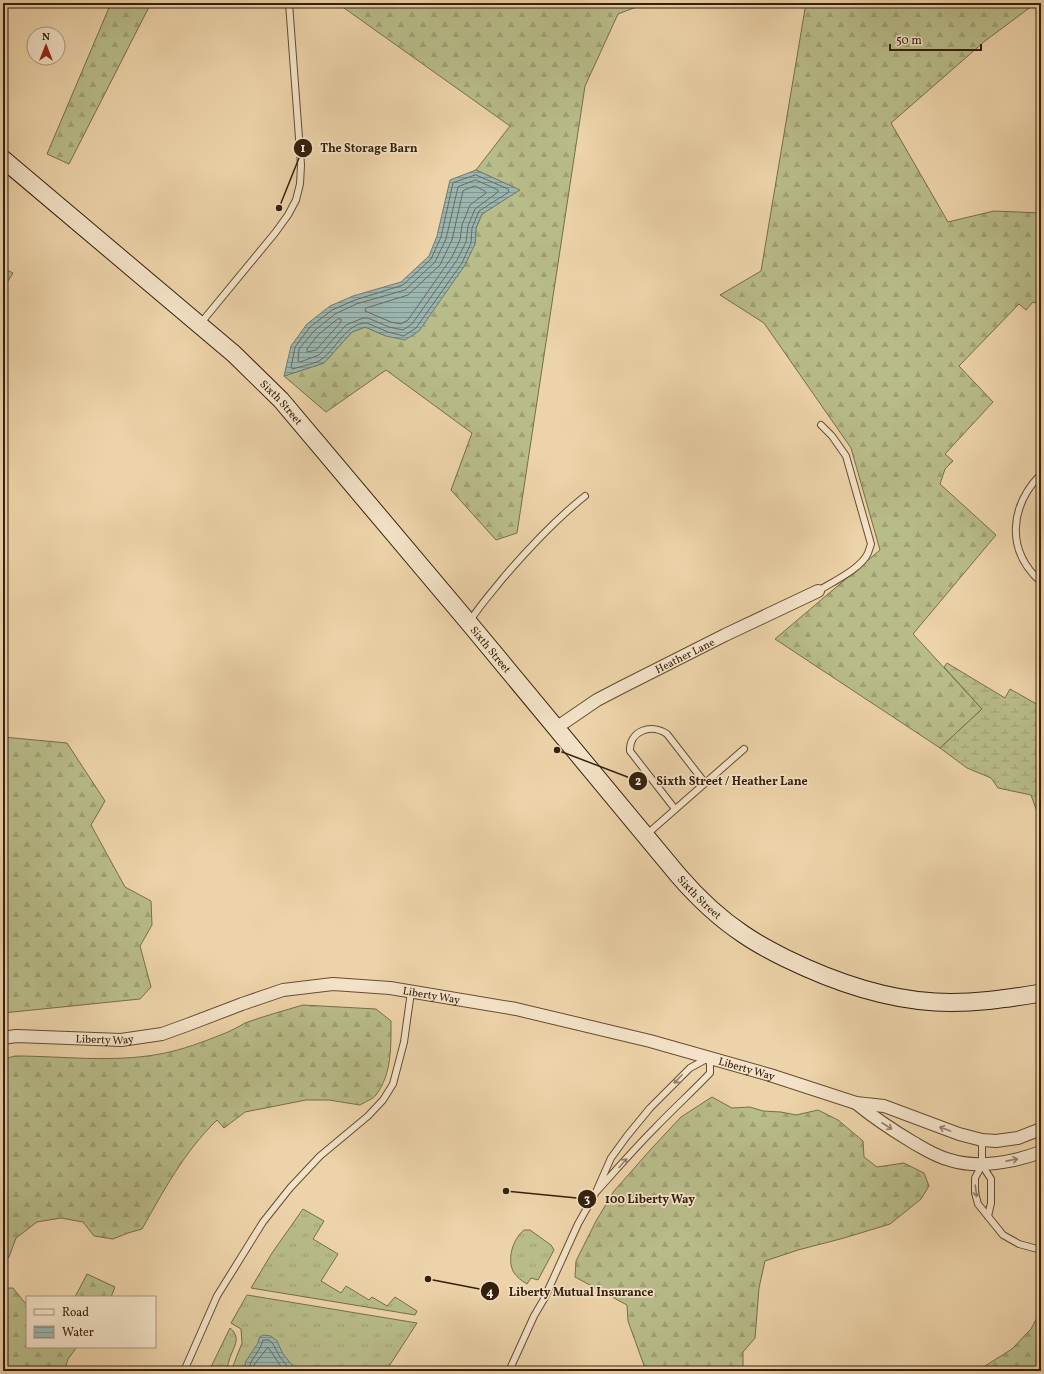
<svg xmlns="http://www.w3.org/2000/svg" width="1044" height="1374" font-family="Vollkorn,serif">
	<style>
		.grass { fill: url(#grass-tufts); stroke: #766e4a }
		.forest { fill: url(#forest-firs); stroke: #766e4a }
		.wetland { fill: url(#wetland-marsh); stroke: #766e4a }
		.water { fill: url(#water-rules); stroke: #727a6e }
		.lines { fill: none; stroke-linecap: round; stroke-linejoin: round }
		.shore { stroke: #686b5e; stroke-width: 1 }
		.lane-casing { stroke: #634d32; stroke-width: 8 }
		.street-casing { stroke: #634d32; stroke-width: 14 }
		.secondary-casing { stroke: #35200b; stroke-width: 19 }
		.lane { stroke: #f3e2c7; stroke-width: 6 }
		.street { stroke: #f3e2c7; stroke-width: 12 }
		.secondary { stroke: #f3e2c7; stroke-width: 17 }
		.oneway { stroke: #948169 }
		.labels { text-anchor: middle; stroke-width: 3.5; stroke-linejoin: round; paint-order: stroke }
		.street-label { font-size: 11px; fill: #35200b; stroke: #f3e2c7 }
		.leader { fill: none; stroke: #35200b; stroke-width: 1.5 }
		.callout-dot { fill: #35200b; stroke: #f3e2c7; stroke-width: 1.5 }
		.mark-label { font-size: 12px; text-anchor: middle; font-weight: bold; fill: #fff }
		.callout-label { font-size: 12px; text-anchor: middle; font-weight: bold; fill: #35200b; stroke: #f3e2c7; stroke-width: 3.5; stroke-linejoin: round; paint-order: stroke }
	</style>
	<defs>
		<pattern id="grass-tufts" width="24" height="20" patternUnits="userSpaceOnUse"><rect width="24" height="20" fill="#b8bc89"/><path d="M3 7l-1-3M5 7V3M7 7l1-3M15 17l-1-3M17 17v-4M19 17l1-3" fill="none" stroke="#9fa175"/></pattern>
		<pattern id="forest-firs" width="22" height="20" patternUnits="userSpaceOnUse"><rect width="22" height="20" fill="#b8bc89"/><path d="M5 1l3.5 6h-7zM16 11l3.5 6h-7z" fill="#9fa175"/></pattern>
		<pattern id="wetland-marsh" width="20" height="14" patternUnits="userSpaceOnUse"><rect width="20" height="14" fill="#b8bc89"/><path d="M1 5h8M5 5V1M11 12h8M15 12V8" fill="none" stroke="#9fa175"/></pattern>
		<pattern id="water-rules" width="6" height="5" patternUnits="userSpaceOnUse"><rect width="6" height="5" fill="#9bb6b0"/><path d="M0 2.5h6" fill="none" stroke="#7f948d"/></pattern>
	</defs>
	<rect width="100%" height="100%" fill="#edd3a9"/>
	<filter id="stains"><feTurbulence type="fractalNoise" baseFrequency=".005" numOctaves="4"/><feColorMatrix values="0 0 0 0 .2 0 0 0 0 .09 0 0 0 0 .02 0 0 0 .5 -.17"/></filter>
	<radialGradient id="worn" r=".72"><stop offset=".6" stop-color="#630" stop-opacity="0"/><stop offset="1" stop-color="#630" stop-opacity=".3"/></radialGradient>
	<!-- grass -->
	<g class="grass">
		<path d="M303,1209L324,1221L313,1239L338,1254L321,1281L341,1293L346,1286L369,1300L372,1297L387,1306L395,1297L417,1311L415,1315L251,1288L272,1253Z"/>
		<path d="M524,1230H530L551,1245L554,1250L538,1280L531,1278L527,1284C522,1281 516,1277 513,1271C507,1258 513,1239 524,1230Z"/>
		<path d="M247,1295L417,1323L386,1371H231L242,1343L241,1329L231,1323Z"/>
		<path d="M230,1328C243,1339 232,1348 229,1361C228,1364 227,1368 227,1371H209Z"/>
	</g>
	<!-- forest -->
	<g class="forest">
		<path d="M111,3H151L69,164L47,154Z"/>
		<path d="M337,3H647L618,14L585,86L517,533L496,540L451,490L472,433L386,370L326,412L284,376L324,363L352,332L365,327L386,336L475,244L476,228L482,214L519,190L476,170L510,126Z"/>
		<path d="M806,3H1036L985,41L891,123L948,222L994,211L1041,213V305L1033,302L1026,310L1019,304L959,366L993,402L945,454L953,461L945,469L940,484L996,535L913,634L982,709L940,748L775,639L880,550L851,448L764,323L720,295L761,271Z"/>
		<path d="M3,268L13,273L3,289Z"/>
		<path d="M3,737L67,743L105,801L91,825L125,887L151,901L152,925L140,946L151,987L140,999L3,1013Z"/>
		<path d="M303,1005L376,1009L391,1021C391,1046 392,1074 376,1095C373,1099 365,1102 360,1105L329,1100H306L245,1112L224,1128L217,1120C184,1152 164,1190 142,1229L128,1233L113,1239L94,1236L83,1222L61,1218L37,1222L16,1238L9,1257L3,1262V1059L15,1056C63,1056 112,1063 160,1054C182,1050 203,1042 223,1034C231,1031 238,1027 245,1023C264,1016 283,1011 303,1005Z"/>
		<path d="M712,1097L732,1108L750,1107L763,1111L781,1112L796,1115L818,1110L838,1120L863,1141L864,1157L877,1167L904,1163L924,1173L929,1186L921,1199L890,1224L844,1238L798,1250L765,1261L759,1288L755,1338L743,1352V1371H646L628,1321L627,1305L575,1277L576,1261L596,1221L614,1191L652,1148L681,1117Z"/>
		<path d="M87,1274L115,1287L111,1297H75Z"/>
		<path d="M3,1288H13L25,1303H27V1347H77L68,1359L64,1371H3Z"/>
		<path d="M1041,1310V1371H977L1012,1349L1031,1329Z"/>
	</g>
	<!-- wetland -->
	<path class="wetland" d="M947,663L1005,698L1010,689L1040,706L1041,705V823L1031,795L998,788L991,778L967,768L940,748L982,709L944,667Z"/>
	<!-- water -->
	<g class="water">
		<path d="M476,170L520,190L482,214L476,228L475,244L465,265L419,331L405,340L386,336L365,327L352,332L324,363L284,376L291,346L307,324L330,306L353,296L401,282L429,256L437,236L450,180Z"/>
		<path d="M263,1335L271,1336L277,1341L283,1354L297,1371H244L246,1361L258,1343L259,1338Z"/>
	</g>
	<g class="lines">
		<!-- shore -->
		<g class="shore">
			<path d="M476,175L508,189L509,192L479,211L472,228L471,243L462,263L416,328L404,336L388,332L367,323C347,322 336,349 322,359C316,364 301,366 293,369L291,368L295,347L310,327L332,310L355,300L403,285L431,259L441,237L453,183Z"/>
			<path d="M476,180L498,190V192L475,209L468,226L466,242L457,260L412,324L403,330L389,327L368,318H363L346,325L319,355L300,362L298,361L299,349L314,331L335,314L356,304L405,290L435,262L446,239L458,187Z"/>
			<path d="M475,186L485,191L486,193L470,205L462,225L460,240L452,257L408,320L401,324L391,322L365,311L366,308L408,295L440,265L452,240L463,191Z"/>
			<path d="M338,319H341V322L316,350L307,352V349L318,335Z"/>
			<path d="M248,1371C250,1359 260,1352 263,1340H269L273,1344L280,1357L291,1371"/>
			<path d="M253,1371L254,1365L268,1347L284,1371"/>
		</g>
		<!-- lane casing -->
		<g class="lane-casing">
			<g id="lane">
				<path d="M200,324L275,233L288,215L296,200L300,184L301,165L289,3"/>
				<path d="M1041,474C1010,506 1005,550 1041,582"/>
				<path d="M818,591C832,582 861,569 868,553C869,550 870,547 871,544L846,456L832,436L821,425"/>
				<path d="M470,621C480,605 492,592 504,577C529,548 555,520 585,496"/>
				<path d="M675,809L630,751C629,731 651,723 667,734L705,783"/>
				<path d="M646,835L744,749"/>
				<path d="M982,1140V1165L975,1178V1193L978,1204L1003,1235L1019,1244L1041,1250"/>
				<path d="M982,1165L991,1179V1203L988,1216"/>
				<path d="M184,1371L217,1296L263,1222L290,1188L320,1156L368,1116L383,1100L393,1084L404,1042L411,992"/>
				<path d="M509,1371L534,1316L544,1299L578,1224L596,1192L611,1158L627,1136L650,1108L690,1068L710,1057V1073C692,1092 673,1109 655,1128C635,1148 616,1170 596,1192"/>
			</g>
		</g>
		<!-- street casing -->
		<g class="street-casing">
			<g id="street">
				<path id="s1" d="M556,728L597,700L622,687L725,635L818,591"/>
				<path id="s2" d="M3,1038L16,1036L121,1040L162,1034L187,1025L242,1004L283,990L333,984L390,988L516,1009L650,1041L770,1075L856,1103L884,1106L959,1134L982,1140L996,1141L1018,1138L1041,1129"/>
				<path d="M856,1103C874,1118 894,1131 914,1143C926,1150 937,1157 950,1160C978,1169 1014,1162 1041,1152"/>
			</g>
		</g>
		<!-- secondary casing -->
		<g class="secondary-casing">
			<g id="secondary">
				<path id="s3" d="M3,159L234,354L281,400L469,623L678,875C697,897 719,918 743,934C756,943 771,951 785,958C832,981 883,999 935,1002C971,1004 1006,999 1041,993"/>
			</g>
		</g>
		<!-- lane -->
		<use href="#lane" class="lane"/>
		<!-- street -->
		<use href="#street" class="street"/>
		<!-- secondary -->
		<use href="#secondary" class="secondary"/>
	</g>
	<!-- one-way arrows -->
	<defs><path id="oneway-shaft" d="M-6 0H5M1.5-3L5.5 0L1.5 3" fill="none" stroke-width="1.6" stroke-linecap="round" stroke-linejoin="round"/></defs>
	<g class="oneway">
		<use href="#oneway-shaft" transform="translate(678 1079) rotate(134)"/>
		<use href="#oneway-shaft" transform="translate(887 1126) rotate(33)"/>
		<use href="#oneway-shaft" transform="translate(945 1129) rotate(-160)"/>
		<use href="#oneway-shaft" transform="translate(1012 1160) rotate(-11)"/>
		<use href="#oneway-shaft" transform="translate(623 1163) rotate(-48)"/>
		<use href="#oneway-shaft" transform="translate(976 1191) rotate(83)"/>
	</g>
	<g class="labels">
		<!-- street labels -->
		<g class="street-label">
			<text dy="4" stroke="none"><textPath href="#s3" startOffset="370">Sixth Street</textPath></text>
			<text dy="4" stroke="none"><textPath href="#s3" startOffset="694">Sixth Street</textPath></text>
			<text dy="4" stroke="none"><textPath href="#s1" startOffset="148">Heather Lane</textPath></text>
			<text dy="4" stroke="none"><textPath href="#s3" startOffset="1018">Sixth Street</textPath></text>
			<text dy="4" stroke="none"><textPath href="#s2" startOffset="438">Liberty Way</textPath></text>
			<text dy="4" stroke="none"><textPath href="#s2" startOffset="102">Liberty Way</textPath></text>
			<text dy="4" stroke="none"><textPath href="#s2" startOffset="762">Liberty Way</textPath></text>
		</g>
	</g>
	<!-- callouts -->
	<path class="leader" d="M279 208L303 148M557 750L638 781M506 1191L587 1199M428 1279L490 1291"/>
	<g class="callout-dot">
		<circle cx="279" cy="208" r="4"/>
		<circle cx="557" cy="750" r="4"/>
		<circle cx="506" cy="1191" r="4"/>
		<circle cx="428" cy="1279" r="4"/>
		<circle cx="303" cy="148" r="10"/>
		<circle cx="638" cy="781" r="10"/>
		<circle cx="587" cy="1199" r="10"/>
		<circle cx="490" cy="1291" r="10"/>
	</g>
	<g class="mark-label">
		<text x="303" y="152">1</text>
		<text x="638" y="785">2</text>
		<text x="587" y="1203">3</text>
		<text x="490" y="1296">4</text>
	</g>
	<g class="callout-label">
		<text x="369" y="152">The Storage Barn</text>
		<text x="732" y="785">Sixth Street / Heather Lane</text>
		<text x="650" y="1203">100 Liberty Way</text>
		<text x="581" y="1296">Liberty Mutual Insurance</text>
	</g>
	<!-- margin -->
	<rect width="1044" height="1374" fill="none" stroke="#edd3a9" stroke-width="16"/>
	<rect x="4" y="4" width="1036" height="1366" fill="none" stroke="#35200b" stroke-width="2"/>
	<rect x="8" y="8" width="1028" height="1358" fill="none" stroke="#35200b"/>
	<!-- legend -->
	<rect x="26" y="1296" width="130" height="52" fill="#f3e2c7" stroke="#a7947c"/>
	<rect x="34" y="1309" width="20" height="6" fill="#f3e2c7" stroke="#a7947c"/>
	<text x="62" y="1316" font-size="12" fill="#35200b">Road</text>
	<rect x="34" y="1326" width="20" height="12" fill="url(#water-rules)" stroke="#a7947c"/>
	<text x="62" y="1336" font-size="12" fill="#35200b">Water</text>
	<!-- north arrow -->
	<g transform="translate(46 46)"><circle r="19" fill="#f3e2c7" stroke="#a7947c"/>
	<path d="M0-3L7 15L0 10L-7 15Z" fill="#8f2418"/>
	<text y="-6" font-size="11" font-weight="bold" text-anchor="middle" fill="#35200b">N</text>
	</g>
	<!-- scale -->
	<path d="M890 44v6h91v-6" fill="none" stroke="#35200b" stroke-width="2"/>
	<text x="896" y="44" font-size="12" fill="#35200b" stroke="#f3e2c7" stroke-width="3" paint-order="stroke">50 m</text>
	<rect width="100%" height="100%" filter="url(#stains)"/>
	<rect width="100%" height="100%" fill="url(#worn)"/>
</svg>
